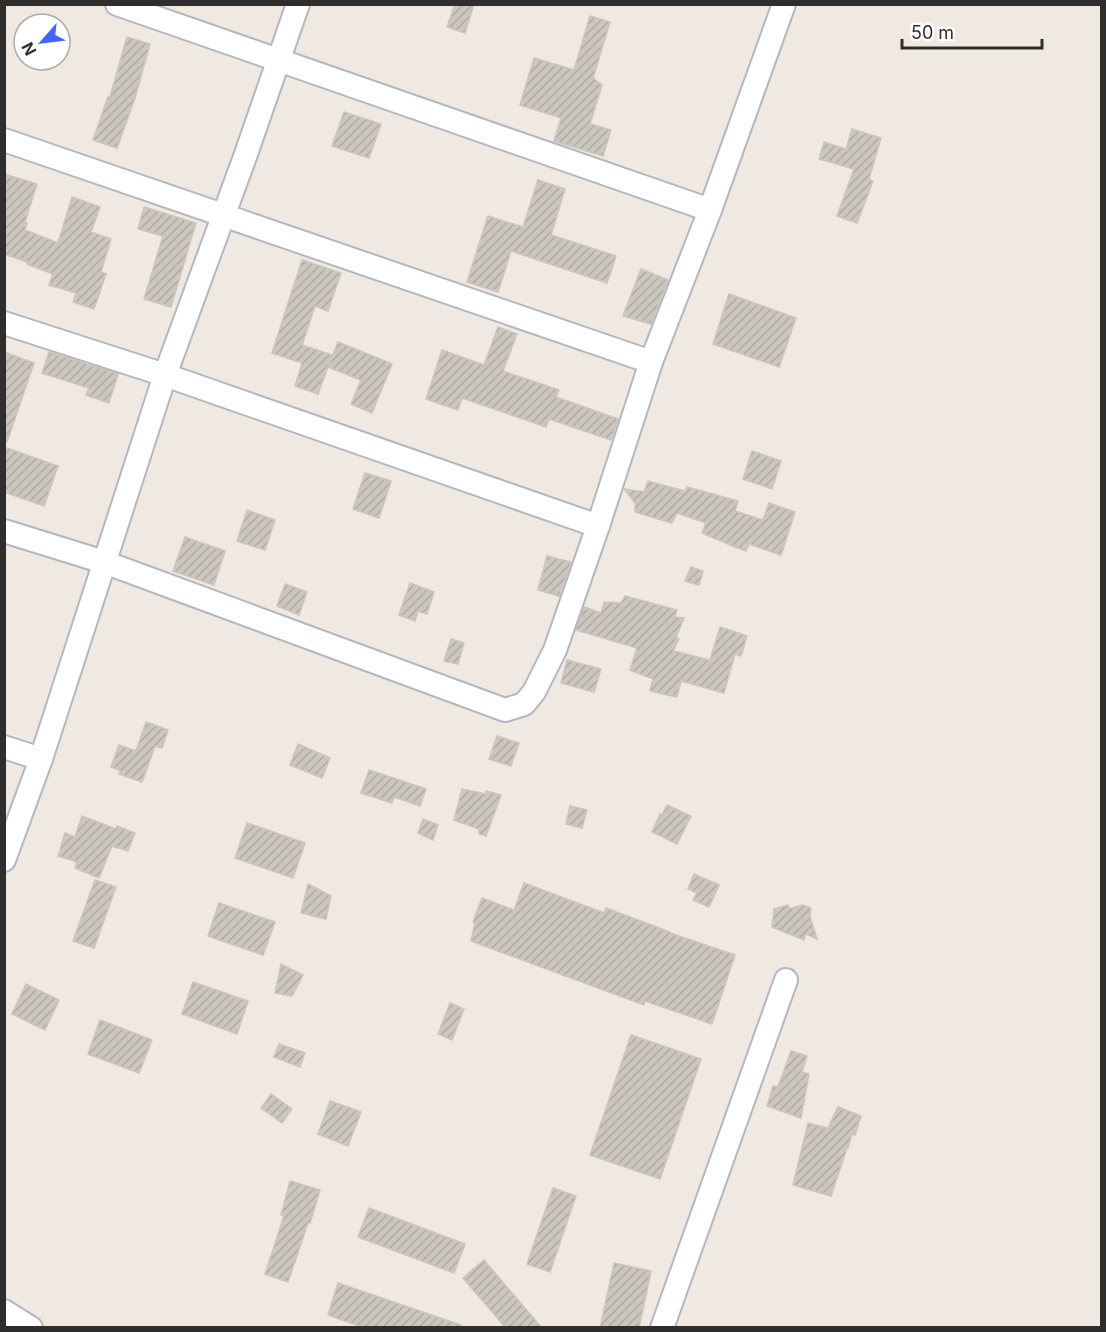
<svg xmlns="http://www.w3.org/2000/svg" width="1106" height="1332" font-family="Inter,sans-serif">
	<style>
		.building { fill: url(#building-hatch); stroke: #cbc5ba; stroke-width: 1.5 }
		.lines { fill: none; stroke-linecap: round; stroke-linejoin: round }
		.minor-casing { stroke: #b4b7c1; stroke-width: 26 }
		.minor { stroke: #fff; stroke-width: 22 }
	</style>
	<defs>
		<pattern id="building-hatch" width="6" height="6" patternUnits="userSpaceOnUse" patternTransform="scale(1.5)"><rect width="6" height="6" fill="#cbc7bf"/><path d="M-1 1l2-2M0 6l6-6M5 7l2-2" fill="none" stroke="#afaba4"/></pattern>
	</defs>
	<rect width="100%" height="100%" fill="#efe9e1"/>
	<!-- building -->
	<g class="building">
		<path d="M455,4H474L465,33L447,27Z"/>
		<path d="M590,16L610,22L593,78L602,85L590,124L611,130L603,156L554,141L561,118L520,105L534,58L574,70Z"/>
		<path d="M127,37L150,44L135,98L117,148L93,140L108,97H110Z"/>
		<path d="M344,112L381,124L369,158L332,146Z"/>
		<path d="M852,129L881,138L869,179L873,181L857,223L837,216L854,169L819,159L824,142L846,149Z"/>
		<path d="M4,174L37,184L25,222L27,223L25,230L58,243L72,197L100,207L91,232L111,239L101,272L106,274L94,309L73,302L76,293L49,285L53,274L27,264V262L4,254Z"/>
		<path d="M538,180L565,189L551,235L616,256L607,283L511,251L498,292L467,282L488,216L523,227Z"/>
		<path d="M144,207L196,223L171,307L144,299L163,236L138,229Z"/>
		<path d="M302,260L341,273L328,311L315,306L302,345L332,355L318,394L295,386L302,363L272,353Z"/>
		<path d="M641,269L668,280L651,324L623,316Z"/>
		<path d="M729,294L796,318L779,367L713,344Z"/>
		<path d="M498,327L517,334L503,371L559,390L556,397L618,419L611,440L549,419L546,427L462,398L458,410L426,399L442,350L484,365Z"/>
		<path d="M338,342L392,364L372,413L351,404L361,380L328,367Z"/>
		<path d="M4,352L34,363L7,442H4Z"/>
		<path d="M49,352L118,374L109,403L86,395L89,388L42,373Z"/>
		<path d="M4,447L58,466L44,506L4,492Z"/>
		<path d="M752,451L781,461L772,489L743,479Z"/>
		<path d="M365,473L391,481L379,518L353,509Z"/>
		<path d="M648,481L685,491L687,487L738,501L735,511L763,520L769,503L795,512L781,555L749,544L746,551L735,547L702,533L706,523L677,513L672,523L635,512V503L624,489L644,492Z"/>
		<path d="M247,510L275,520L265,550L237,541Z"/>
		<path d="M185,537L225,551L214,585L173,571Z"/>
		<path d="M547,556L571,562L559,596L538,590Z"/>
		<path d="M691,567L703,571L699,585L685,581Z"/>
		<path d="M410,583L434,592L427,614L418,611L415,621L399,615Z"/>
		<path d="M285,584L307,592L299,615L277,606Z"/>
		<path d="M625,596L677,610L675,617L684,618L676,638L679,639L673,651L710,660L720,627L747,636L741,656L735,654L724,693L681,681L677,697L650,691L653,679L630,670L637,648L576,630L584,607L601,613L604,602L621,603Z"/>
		<path d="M451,639L464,643L458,664L444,661Z"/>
		<path d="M567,660L601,669L594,692L561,683Z"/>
		<path d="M146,722L168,730L162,748L155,746L142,782L119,774L121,771L111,767L119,745L136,751Z"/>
		<path d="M497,736L519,743L511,766L489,759Z"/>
		<path d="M298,744L330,758L322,778L290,765Z"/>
		<path d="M369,770L426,789L420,806L394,797L392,803L361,793Z"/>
		<path d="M462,789L486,794V791L501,795L486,836L479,834V829L454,820Z"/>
		<path d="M667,805L691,816L677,844L652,832L660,814L662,815Z"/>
		<path d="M570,806L587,810L582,828L566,824Z"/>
		<path d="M82,816L116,829L117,826L135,833L128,851L112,846L99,878L75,868L77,862L58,856L65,833L75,837Z"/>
		<path d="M423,819L438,825L433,840L418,833Z"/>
		<path d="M247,823L305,843L293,878L235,858Z"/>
		<path d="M694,874L719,885L709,907L693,900L697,893L688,889Z"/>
		<path d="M95,880L116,887L94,948L73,941Z"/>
		<path d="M524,883L604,913L606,908L670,932V933L735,955L712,1024L645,1001L644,1005L471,941L475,923L473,922L482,898L514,910Z"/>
		<path d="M308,884L331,896L326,919L301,913Z"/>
		<path d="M219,903L275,922L263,955L208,936Z"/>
		<path d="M788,905L789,909L802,905L811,908L810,917L817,939L806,934L804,940L772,927L774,909Z"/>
		<path d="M281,964L303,975L292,996L275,993Z"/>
		<path d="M193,982L248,1001L237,1034L182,1014Z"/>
		<path d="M26,984L59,1000L45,1030L12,1014Z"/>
		<path d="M450,1003L464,1009L452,1040L438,1034Z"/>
		<path d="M100,1020L152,1040L139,1073L88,1054Z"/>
		<path d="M631,1035L701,1059L660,1179L590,1155Z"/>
		<path d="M279,1044L305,1053L300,1067L274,1057Z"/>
		<path d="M791,1051L807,1056L802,1072L809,1074L801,1118L767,1106L773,1086L778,1087Z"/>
		<path d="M271,1094L292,1109L282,1123L261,1108Z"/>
		<path d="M330,1101L361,1112L348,1146L318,1134Z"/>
		<path d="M838,1107L861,1116L855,1135L852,1134L848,1148H847L831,1196L793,1185L808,1123L828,1128Z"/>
		<path d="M290,1181L320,1190L310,1223H308L288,1282L265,1274L284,1216L281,1215Z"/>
		<path d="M553,1188L576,1196L550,1272L527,1264Z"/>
		<path d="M369,1208L465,1244L454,1273L358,1237Z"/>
		<path d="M484,1260L494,1272L542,1328H506L463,1278Z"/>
		<path d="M614,1263L651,1271L639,1328H600Z"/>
		<path d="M338,1283L461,1325V1328H365L328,1315Z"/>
	</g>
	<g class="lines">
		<!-- minor casing -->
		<g class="minor-casing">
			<g id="minor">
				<path d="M117,4L710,210"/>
				<path d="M4,140L651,362"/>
				<path d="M4,323L165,375L598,526"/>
				<path d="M4,531L104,562L505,710L524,704L534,692L555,650L598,526L651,362L710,210L784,4"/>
				<path d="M4,747L41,759"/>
				<path d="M4,860L41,759L165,375L246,154L298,4"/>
				<path d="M4,1311L31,1328"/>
				<path d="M662,1328L786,980"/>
			</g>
		</g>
		<!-- minor -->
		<use href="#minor" class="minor"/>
	</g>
	<!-- border -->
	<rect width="1106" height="1332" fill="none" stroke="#2e2e2e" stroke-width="12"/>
	<!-- north arrow -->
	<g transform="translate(42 42) rotate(242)"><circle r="28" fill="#ffffff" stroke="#ababab" stroke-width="1.5"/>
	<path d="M0-4.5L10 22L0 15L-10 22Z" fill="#4264fb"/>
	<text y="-9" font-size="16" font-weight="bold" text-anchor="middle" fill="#2e2e2e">N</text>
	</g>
	<!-- scale -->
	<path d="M902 39v9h140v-9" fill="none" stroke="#2e2e2e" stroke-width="3"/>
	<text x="911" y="39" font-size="18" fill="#2e2e2e" stroke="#ffffff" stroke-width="4.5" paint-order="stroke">50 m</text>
</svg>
